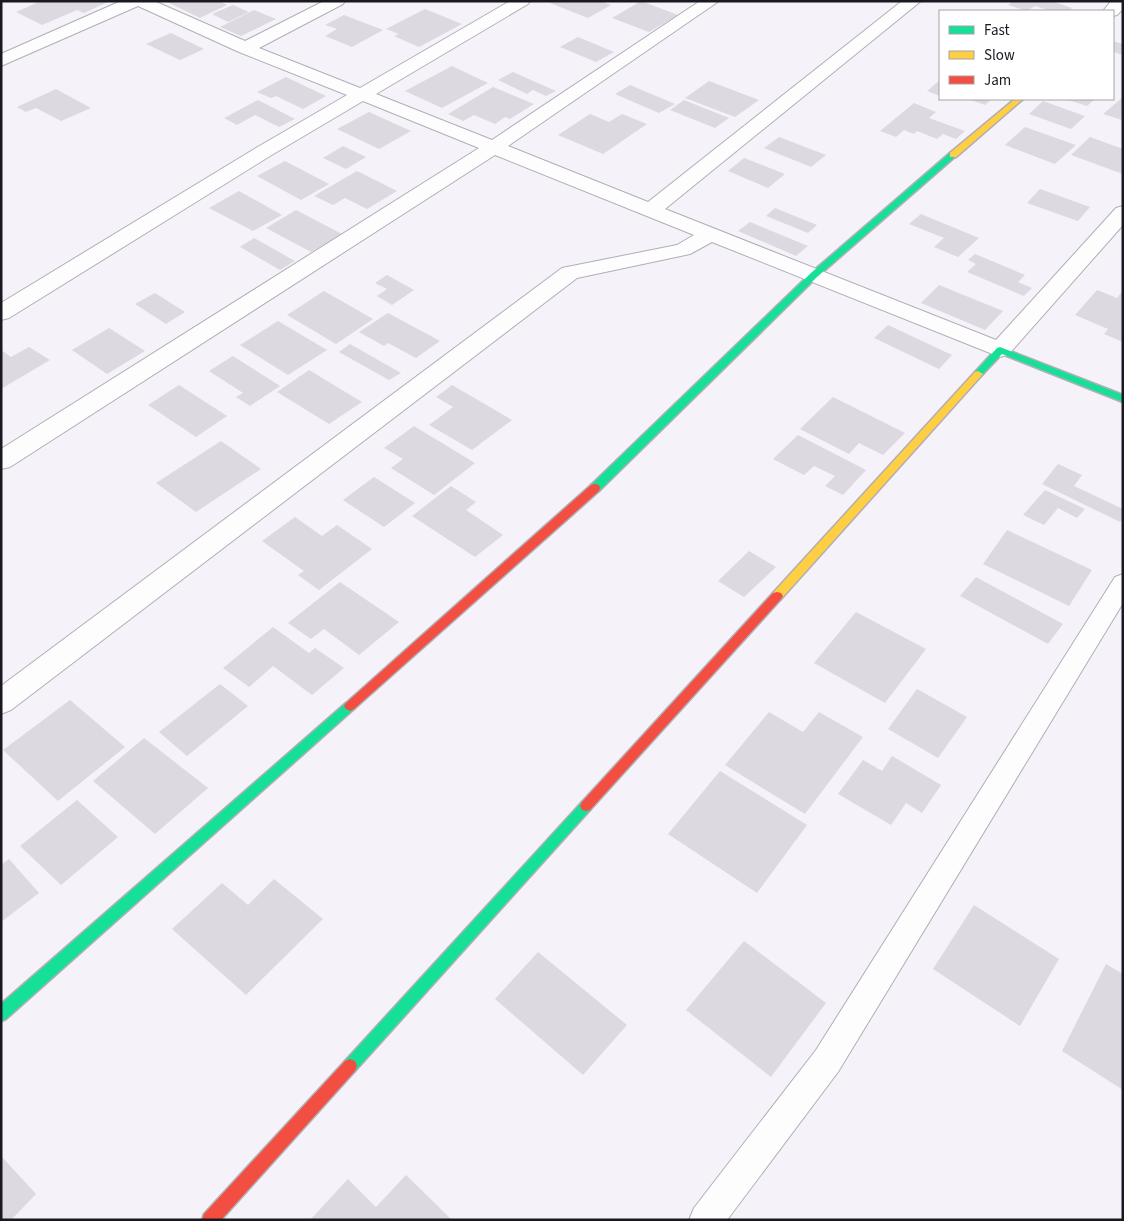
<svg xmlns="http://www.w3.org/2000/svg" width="1124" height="1221" font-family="'Source Sans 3',sans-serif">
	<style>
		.building { fill: #ddd9e1 }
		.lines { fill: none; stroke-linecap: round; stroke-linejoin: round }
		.lane-casing { stroke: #b1aeb6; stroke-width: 2 }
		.street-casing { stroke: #b1aeb6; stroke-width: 2 }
		.fast-casing { stroke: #b1aeb6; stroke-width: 3 }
		.slow-casing { stroke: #b1aeb6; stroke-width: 3 }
		.jam-casing { stroke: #b1aeb6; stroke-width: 3 }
		.lane { fill: #fefdfe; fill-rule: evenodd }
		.street { fill: #fefdfe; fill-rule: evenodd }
		.fast { fill: #16e098; fill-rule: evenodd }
		.slow { fill: #ffcf43; fill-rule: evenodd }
		.jam { fill: #f24e42; fill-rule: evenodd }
	</style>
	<rect width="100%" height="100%" fill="#f5f2fa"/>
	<!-- building -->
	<g class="building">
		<path d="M41,1H110L84,13L77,10L42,25L16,12Z"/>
		<path d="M165,1H219L227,5L200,18Z"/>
		<path d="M553,1H600L611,5L588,18L550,3Z"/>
		<path d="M641,1L678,15L649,32L612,18Z"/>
		<path d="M1013,1H1051L1072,8L1069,11H1051L1035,6L1027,11L1008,5Z"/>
		<path d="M233,5L249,12L228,22L212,14Z"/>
		<path d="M425,9L462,24L419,47L394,36L399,34L386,29Z"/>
		<path d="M254,10L276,19L241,36L220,27Z"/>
		<path d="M344,15L383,30L352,47L325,36L337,29L325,25Z"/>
		<path d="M171,33L204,49L180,60L146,44Z"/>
		<path d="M578,37L614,52L596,62L560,47Z"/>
		<path d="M1113,41L1123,44V55L1113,52Z"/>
		<path d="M452,66L488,83L442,108L405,91Z"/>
		<path d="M513,72L556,91L546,96L533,90L527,94L498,80Z"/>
		<path d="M286,77L326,96L303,109L276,96L271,98L257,92Z"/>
		<path d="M940,80V96L927,91Z"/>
		<path d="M709,81L759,100L735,117L685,98Z"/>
		<path d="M630,85L675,104L659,113L615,94Z"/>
		<path d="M493,87L534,104L510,119L505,117L495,124L474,115L463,121L448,114Z"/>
		<path d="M56,89L91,108L61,121L36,108L26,112L17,107Z"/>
		<path d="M1123,97L1122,120L1103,114Z"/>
		<path d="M968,99H992L985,105Z"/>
		<path d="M1065,99H1095L1087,106Z"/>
		<path d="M258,100L295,119L279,127L255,115L237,125L224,118Z"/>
		<path d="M684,100L729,118L715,128L670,110Z"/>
		<path d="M1043,101L1085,116L1071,129L1029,114Z"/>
		<path d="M914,103L936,112L929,118L965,131L956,139L943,134L937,139L917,131L914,134L904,130L896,137L880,131Z"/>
		<path d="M369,112L411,131L379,149L337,129Z"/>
		<path d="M590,114L609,122L622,114L647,124L603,154L558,135Z"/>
		<path d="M1025,127L1076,145L1055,164L1005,145Z"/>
		<path d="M779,137L826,155L811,167L764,148Z"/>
		<path d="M1090,137L1123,149V174L1071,155Z"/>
		<path d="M343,146L366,157L346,169L323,158Z"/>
		<path d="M744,158L785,174L768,188L728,171Z"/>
		<path d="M285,161L329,184L301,200L257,176Z"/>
		<path d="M357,171L397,191L367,209L345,198L333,205L314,196Z"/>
		<path d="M1040,189L1090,207L1078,221L1027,203Z"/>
		<path d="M239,191L282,215L253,231L209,208Z"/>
		<path d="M775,208L817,225L808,233L766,216Z"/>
		<path d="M296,210L342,234L311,252L266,228Z"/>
		<path d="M921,214L979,238L958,257L934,247L944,238L909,224Z"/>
		<path d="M750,222L808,246L796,256L738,231Z"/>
		<path d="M254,238L295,261L280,270L240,247Z"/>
		<path d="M975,254L1025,275L1018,282L1032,288L1024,296L967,272L976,264L968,260Z"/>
		<path d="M387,275L414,290L392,305L377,296L387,289L375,283Z"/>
		<path d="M939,285L1003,311L985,330L921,303Z"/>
		<path d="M1097,290L1117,298L1123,290V342L1104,334L1108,329L1075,315Z"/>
		<path d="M324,291L373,319L336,344L287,315Z"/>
		<path d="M155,293L185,312L166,324L135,304Z"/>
		<path d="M388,313L440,341L416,358L388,343L384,346L359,332Z"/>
		<path d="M278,321L327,350L288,375L240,345Z"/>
		<path d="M888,325L952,355L939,369L874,338Z"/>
		<path d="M109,328L145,351L107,374L72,350Z"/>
		<path d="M350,344L401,373L389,380L339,352Z"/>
		<path d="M29,347L50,360L1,389V350L11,357Z"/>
		<path d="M233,356L280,386L250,406L236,397L243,393L209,371Z"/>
		<path d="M309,370L362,402L329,424L277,392Z"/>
		<path d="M179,385L227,416L196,437L148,405Z"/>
		<path d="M452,385L512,420L472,450L429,425L453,407L436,397Z"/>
		<path d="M833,397L905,433L883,455L859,443L849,454L800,429Z"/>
		<path d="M414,426L475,463L434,495L391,468L403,459L384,448Z"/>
		<path d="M798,435L866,470L843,495L825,486L835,476L814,466L804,475L773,459Z"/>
		<path d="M221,441L261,469L196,512L156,483Z"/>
		<path d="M1058,464L1082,475L1074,486L1123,509V518L1120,522L1042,484Z"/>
		<path d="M374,477L415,503L384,527L343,500Z"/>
		<path d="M451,486L476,502L466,510L503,535L475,557L412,516Z"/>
		<path d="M1045,490L1085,509L1077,518L1058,508L1044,525L1023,515Z"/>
		<path d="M295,517L322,536L337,525L372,549L319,590L298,575L304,571L262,541Z"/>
		<path d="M1007,530L1092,570L1069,606L983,564Z"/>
		<path d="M749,551L776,567L744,597L718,581Z"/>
		<path d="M976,577L1063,624L1048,644L960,596Z"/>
		<path d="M340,582L399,622L359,655L324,629L311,639L288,623Z"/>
		<path d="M856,612L926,649L885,703L814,663Z"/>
		<path d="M273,627L309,653L315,648L344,668L312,695L273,666L249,687L223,668Z"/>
		<path d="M220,684L248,706L187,756L159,732Z"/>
		<path d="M917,689L967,717L938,758L888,729Z"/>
		<path d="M70,700L125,747L58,801L3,750Z"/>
		<path d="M769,712L803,732L819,712L863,737L805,814L725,765Z"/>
		<path d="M144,738L208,788L155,834L93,781Z"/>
		<path d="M892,756L941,785L922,813L906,803L891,825L838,794L863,760L882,771Z"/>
		<path d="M720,771L807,825L757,893L668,834Z"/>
		<path d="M77,800L118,837L61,885L20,846Z"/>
		<path d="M9,859L39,893L1,922V865Z"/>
		<path d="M274,879L323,919L246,995L172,929L222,883L248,905Z"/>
		<path d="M974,905L1059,959L1020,1026L933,969Z"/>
		<path d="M744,941L826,1003L771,1077L686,1010Z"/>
		<path d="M538,952L627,1025L583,1075L495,999Z"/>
		<path d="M1106,964L1123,974V1090L1062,1051Z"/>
		<path d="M1,1156L36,1194L11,1220H1Z"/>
		<path d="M406,1175L452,1220H310L348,1179L376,1207Z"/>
	</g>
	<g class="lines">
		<!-- lane casing -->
		<g class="lane-casing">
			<path id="lane" d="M1123,574V603L838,1072L727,1220H689L694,1208L816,1050L1115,577Z"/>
		</g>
		<!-- street casing -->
		<g class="street-casing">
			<g id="street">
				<path d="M121,1H154L245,41L324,1H345L343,4L259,48L360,88L510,1H530L528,4L376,94L492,140L700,1H719L508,146L648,202L902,1H921L665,209L996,340L1116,208L1123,206V225L1008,355L1000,357L712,242L690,254L577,278L11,710L1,714V686L562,268L677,245L694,235L495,155L10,467L1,469V449L479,148L363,101L270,156L9,318L1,320V303L256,148L347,95L239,52L138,6L1,66V54Z"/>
				<path d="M1111,1H1123V9L1117,15L1113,16V11H1103Z"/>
			</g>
		</g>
		<!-- fast casing -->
		<g class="fast-casing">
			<g id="fast">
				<path d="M950,153L957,155L817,277L599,491H591L590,488L591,485L811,273Z"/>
				<path d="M1000,347L1123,395V402L1002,354L981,376H975V372L997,348Z"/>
				<path d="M350,701L354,703L356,706L354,709L6,1019L1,1021V1004L346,703Z"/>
				<path d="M586,801L590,802L592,806L590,810L355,1071L350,1073L345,1071L343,1066L345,1061L582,802Z"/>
			</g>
		</g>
		<!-- slow casing -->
		<g class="slow-casing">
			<g id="slow">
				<path d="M1015,99H1023L956,157H950V153Z"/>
				<path d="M978,371L983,374L981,376L781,599H773L771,596L773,593L975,372Z"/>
			</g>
		</g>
		<!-- jam casing -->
		<g class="jam-casing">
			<g id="jam">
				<path d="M595,484L599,485L600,488L599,491L354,709L350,711L346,709L344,706L346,703L591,485Z"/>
				<path d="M777,592L781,593L783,596L781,599L590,810L586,811L582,810L580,806L582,802L773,593Z"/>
				<path d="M350,1059L355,1061L357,1066L355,1071L221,1220H202L204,1214L345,1061Z"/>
			</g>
		</g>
		<!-- lane -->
		<use href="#lane" class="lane"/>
		<!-- street -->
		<use href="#street" class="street"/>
		<!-- fast -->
		<use href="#fast" class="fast"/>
		<!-- slow -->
		<use href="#slow" class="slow"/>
		<!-- jam -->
		<use href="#jam" class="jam"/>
	</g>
	<!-- border -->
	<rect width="1124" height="1221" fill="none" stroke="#1c1821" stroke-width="5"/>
	<!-- legend -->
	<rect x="939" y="10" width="175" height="90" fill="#ffffff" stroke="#a4a3a6"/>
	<rect x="949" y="26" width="25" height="8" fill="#16e098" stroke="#a4a3a6"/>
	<text x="984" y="35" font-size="15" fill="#1c1821">Fast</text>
	<rect x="949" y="51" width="25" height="8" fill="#ffcf43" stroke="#a4a3a6"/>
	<text x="984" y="60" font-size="15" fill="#1c1821">Slow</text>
	<rect x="949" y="76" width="25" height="8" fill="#f24e42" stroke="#a4a3a6"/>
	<text x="984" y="85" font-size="15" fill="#1c1821">Jam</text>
</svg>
